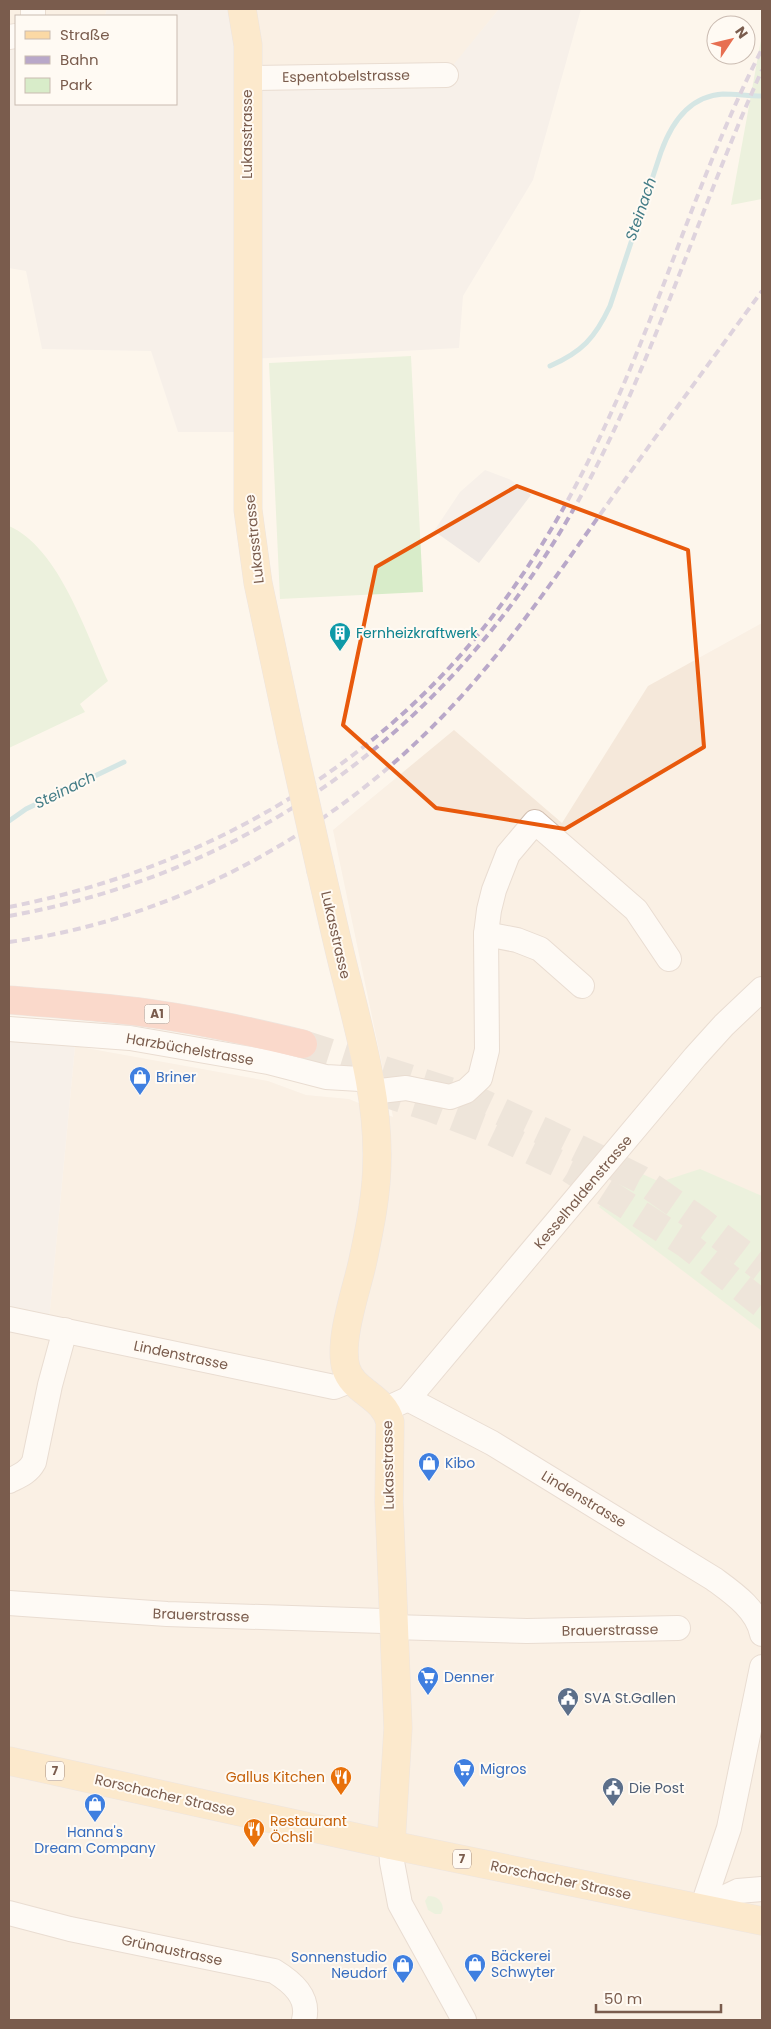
<svg xmlns="http://www.w3.org/2000/svg" width="771" height="2029" font-family="Poppins,sans-serif">
	<style>
		.residential { fill: #f5e8da }
		.industrial { fill: #efe9e4 }
		.green { fill: #d8ecc9 }
		.lines { fill: none; stroke-linecap: round; stroke-linejoin: round }
		.stream { stroke: #a5d3da; stroke-width: 5 }
		.highway-tunnel { stroke: #dcd0c4; stroke-width: 28; stroke-dasharray: 28 14; stroke-linecap: butt }
		.minor-casing { stroke: #d1beb0; stroke-width: 26 }
		.major-casing { stroke: #dad1cd; stroke-width: 29 }
		.highway-casing { stroke: #dad1cd; stroke-width: 29 }
		.minor { stroke: #fff; stroke-width: 24 }
		.major { stroke: #fbd9a5; stroke-width: 28 }
		.highway { stroke: #f7b7a3; stroke-width: 28 }
		.rail { stroke: #b9a8c9; stroke-width: 4; stroke-dasharray: 8 5; stroke-linecap: butt }
		.major-bridge-casing { stroke: #dad1cd; stroke-width: 29; stroke-linecap: butt }
		.major-bridge { stroke: #fbd9a5; stroke-width: 28 }
		.marked { fill: none; stroke: #e8590c; stroke-width: 4; stroke-linejoin: round }
		.labels { text-anchor: middle; stroke-width: 4; stroke-linejoin: round; paint-order: stroke }
		.shield { fill: #fffaf3; stroke: #a28b7f; stroke-width: 1 }
		.shield-label { font-size: 12px; font-weight: bold; fill: #7a5c4d }
		.street-label { font-size: 14px; fill: #7a5c4d; stroke: #fffaf3 }
		.culture-label { font-size: 14px; fill: #0d838f; stroke: #fffaf3; text-anchor: start }
		.shop-label { font-size: 14px; fill: #366cbe; stroke: #fffaf3; text-anchor: start }
		.service-label { font-size: 14px; fill: #4e5e75; stroke: #fffaf3; text-anchor: start }
		.food-label { font-size: 14px; fill: #c56008; stroke: #fffaf3; text-anchor: end }
		.water-label { font-size: 15px; font-style: italic; fill: #437c86; stroke: #fffaf3 }
	</style>
	<rect width="100%" height="100%" fill="#fdf6ec"/>
	<!-- residential -->
	<g class="residential">
		<path d="M9,9H107L105,16H16V38L9,37Z"/>
		<path d="M235,9H499L446,75L247,78Z"/>
		<path d="M762,623V2020H9V1311L49,1319L75,1046L268,1081L306,1095L349,1099L393,1117L333,830L454,730L562,823L648,686Z"/>
	</g>
	<!-- industrial -->
	<g class="industrial">
		<path d="M107,9H235L247,78L445,75L499,9H581L533,180L463,296L459,348L249,359V432H178L151,351L42,349L26,271L9,268V37L16,38V104H176V16H105Z"/>
		<path d="M485,470L511,480L531,495L479,563L434,531L460,492Z"/>
		<path d="M9,1041L75,1046L49,1320L9,1311Z"/>
	</g>
	<!-- green -->
	<g class="green">
		<path d="M762,34V199L731,205Z"/>
		<path d="M411,356L423,592L280,599L269,363Z"/>
		<path d="M9,526C59,548 86,633 108,681L80,704L85,712L9,748Z"/>
		<path d="M629,1168L660,1182L700,1169L762,1196V1331L599,1207Z"/>
		<path d="M428,1896C437,1896 442,1900 443,1909L441,1914H435L428,1910L425,1901Z"/>
	</g>
	<g class="lines">
		<!-- stream -->
		<g class="stream">
			<path d="M550,366C582,352 595,338 610,306L661,152C671,124 689,96 723,94C736,94 749,96 762,96"/>
			<path d="M9,821L26,809L124,762"/>
		</g>
		<!-- highway-tunnel -->
		<g class="highway-tunnel">
			<path d="M303,1044L474,1099L549,1134L640,1179L699,1220L762,1268"/>
			<path d="M375,1090L431,1108L486,1129L570,1169L686,1244L762,1304"/>
		</g>
		<!-- minor casing -->
		<g class="minor-casing">
			<g id="minor">
				<path d="M33,16V9"/>
				<path d="M9,37L16,36"/>
				<path d="M247,78L446,75"/>
				<path d="M486,934L517,940L540,949L582,986"/>
				<path d="M9,1029L130,1038L268,1062L326,1077L360,1079L369,1077"/>
				<path d="M372,1092L406,1088L450,1097L466,1091L480,1078L487,1050L486,934L489,910L494,890L508,854L535,822L636,910L669,959"/>
				<path d="M9,1319L334,1387L352,1380"/>
				<path d="M408,1399L492,1443L714,1579C733,1593 757,1609 762,1634"/>
				<path d="M386,1409L408,1399L695,1057L724,1025L762,989"/>
				<path d="M9,1481C19,1476 28,1473 34,1462L50,1385L65,1330"/>
				<path d="M9,1603L167,1614L383,1621L393,1623"/>
				<path d="M393,1627L527,1631L678,1628"/>
				<path d="M391,1845L392,1862L400,1904L464,2020"/>
				<path d="M702,1908L729,1828L762,1667"/>
				<path d="M702,1908L738,1891L762,1889"/>
				<path d="M9,1913L70,1929L274,1971C292,1982 310,1997 304,2020"/>
			</g>
		</g>
		<!-- major casing -->
		<g class="major-casing">
			<g id="major">
				<path d="M242,9L248,45V510L258,583L291,738"/>
				<path d="M321,871C330,909 338,947 348,985C362,1042 378,1100 377,1159C377,1193 370,1227 363,1260C357,1289 338,1340 346,1368C353,1392 384,1396 390,1422L389,1502L398,1728L391,1845"/>
				<path d="M9,1761L391,1845L762,1921"/>
			</g>
		</g>
		<!-- highway casing -->
		<g class="highway-casing">
			<path id="highway" d="M9,1000C60,1004 111,1007 161,1015C209,1022 256,1033 303,1044"/>
		</g>
		<!-- minor -->
		<use href="#minor" class="minor"/>
		<!-- major -->
		<use href="#major" class="major"/>
		<!-- highway -->
		<use href="#highway" class="highway"/>
		<!-- rail -->
		<g class="rail">
			<path d="M9,907C198,870 374,771 492,617C538,557 575,492 606,424C663,301 700,170 762,49"/>
			<path d="M9,916C270,869 471,710 592,475C659,345 702,203 762,70"/>
			<path d="M9,942C171,920 325,837 438,721C501,657 552,582 604,509C656,436 709,363 762,291"/>
		</g>
		<!-- major-bridge casing -->
		<g class="major-bridge-casing">
			<path id="major-bridge" d="M291,738L321,871"/>
		</g>
		<!-- major-bridge -->
		<use href="#major-bridge" class="major-bridge"/>
	</g>
	<!-- marked area -->
	<path d="M0 0H771V2029H0ZM517,486L688,550L704,747L565,829L436,808L343,725L376,567Z" fill="#fdf6ec" fill-opacity=".55" fill-rule="evenodd"/>
	<path class="marked" d="M517,486L688,550L704,747L565,829L436,808L343,725L376,567Z"/>
	<!-- icons -->
	<defs>
		<g id="building-pin" transform="scale(1.125)"><path d="M0 17L-7.5 6A9.5 9.5 0 1 1 7.5 6Z" fill="#0f9aa8" stroke="#fffaf3"/><path d="M-4-6H4V6H1V3H-1V6H-4ZM-2.5-4.3h1.7v1.8h-1.7ZM.8-4.3h1.7v1.8H.8ZM-2.5-1h1.7V.8h-1.7ZM.8-1h1.7V.8H.8Z" fill="#fff"/></g>
		<g id="shop-pin" transform="scale(1.125)"><path d="M0 17L-7.5 6A9.5 9.5 0 1 1 7.5 6Z" fill="#3f7fe0" stroke="#fffaf3"/><path d="M-5-2.5h2.3a2.7 3.5 0 0 1 5.4 0H5L5.5 6h-11ZM-1.5-2.5h3a1.5 2.3 0 0 0-3 0Z" fill="#fff"/></g>
		<g id="supermarket-pin" transform="scale(1.125)"><path d="M0 17L-7.5 6A9.5 9.5 0 1 1 7.5 6Z" fill="#3f7fe0" stroke="#fffaf3"/><path d="M-6-5.5h2.5l.6 2H6L4.5 2H-2.5L-4.4-4H-6ZM-1.5 3.2a1.3 1.3 0 1 0 .1 0ZM3 3.2a1.3 1.3 0 1 0 .1 0Z" fill="#fff"/></g>
		<g id="civic-pin" transform="scale(1.125)"><path d="M0 17L-7.5 6A9.5 9.5 0 1 1 7.5 6Z" fill="#5c6f8a" stroke="#fffaf3"/><path d="M-.6-6.5H3V-4.5H.6V-3L4-1V1h2V6H-6V1h2V-1L-.6-3ZM-1.2 2.5V6h2.4V2.5Z" fill="#fff"/></g>
		<g id="restaurant-pin" transform="scale(1.125)"><path d="M0 17L-7.5 6A9.5 9.5 0 1 1 7.5 6Z" fill="#e8710a" stroke="#fffaf3"/><path d="M-5-6h1v4h1v-4h1v4h1v-4h1v5L-1.5 .5V6h-2V.5L-5-1ZM5-6V6H3V1.5H1.5Q1.5-4 5-6Z" fill="#fff"/></g>
	</defs>
	<g fill-rule="evenodd">
		<use href="#building-pin" x="340" y="633"/>
		<use href="#shop-pin" x="140" y="1077"/>
		<use href="#shop-pin" x="429" y="1463"/>
		<use href="#supermarket-pin" x="428" y="1677"/>
		<use href="#civic-pin" x="568" y="1698"/>
		<use href="#supermarket-pin" x="464" y="1769"/>
		<use href="#restaurant-pin" x="341" y="1777"/>
		<use href="#civic-pin" x="613" y="1788"/>
		<use href="#shop-pin" x="95" y="1804"/>
		<use href="#restaurant-pin" x="254" y="1829"/>
		<use href="#shop-pin" x="475" y="1964"/>
		<use href="#shop-pin" x="403" y="1965"/>
	</g>
	<g class="labels">
		<!-- shield labels -->
		<g class="shield">
			<rect x="144.5" y="1004.5" width="25" height="19" rx="4"/>
			<rect x="46" y="1761.5" width="18" height="19" rx="4"/>
			<rect x="453" y="1849.5" width="18" height="19" rx="4"/>
		</g>
		<g class="shield-label">
			<text x="157" y="1018">A1</text>
			<text x="55" y="1775">7</text>
			<text x="462" y="1863">7</text>
		</g>
		<!-- street labels -->
		<g class="street-label">
			<text transform="translate(346 76) rotate(-1)" y="5">Espentobelstrasse</text>
			<text transform="translate(247 134) rotate(-90)" y="5">Lukasstrasse</text>
			<text transform="translate(254 539) rotate(-96)" y="5">Lukasstrasse</text>
			<text transform="translate(336 935) rotate(77)" y="5">Lukasstrasse</text>
			<text transform="translate(190 1049) rotate(10)" y="5">Harzbüchelstrasse</text>
			<text transform="translate(583 1192) rotate(-50)" y="5">Kesselhaldenstrasse</text>
			<text transform="translate(181 1355) rotate(12)" y="5">Lindenstrasse</text>
			<text transform="translate(388 1465) rotate(-91)" y="5">Lukasstrasse</text>
			<text transform="translate(584 1499) rotate(31)" y="5">Lindenstrasse</text>
			<text transform="translate(201 1615) rotate(2)" y="5">Brauerstrasse</text>
			<text transform="translate(610 1630) rotate(-1)" y="5">Brauerstrasse</text>
			<text transform="translate(165 1795) rotate(13)" y="5">Rorschacher Strasse</text>
			<text transform="translate(561 1880) rotate(12)" y="5">Rorschacher Strasse</text>
			<text transform="translate(172 1950) rotate(12)" y="5">Grünaustrasse</text>
		</g>
		<!-- culture labels -->
		<g class="culture-label">
			<text x="356" y="638">Fernheizkraftwerk</text>
		</g>
		<!-- shop labels -->
		<g class="shop-label">
			<text x="156" y="1082">Briner</text>
			<text x="445" y="1468">Kibo</text>
			<text x="444" y="1682">Denner</text>
			<text x="480" y="1774">Migros</text>
			<text x="95" y="1837" text-anchor="middle">Hanna's<tspan x="95" dy="16">Dream Company</tspan></text>
			<text x="491" y="1961">Bäckerei<tspan x="491" dy="16">Schwyter</tspan></text>
			<text x="387" y="1962" text-anchor="end">Sonnenstudio<tspan x="387" dy="16">Neudorf</tspan></text>
		</g>
		<!-- service labels -->
		<g class="service-label">
			<text x="584" y="1703">SVA St.Gallen</text>
			<text x="629" y="1793">Die Post</text>
		</g>
		<!-- food labels -->
		<g class="food-label">
			<text x="325" y="1782">Gallus Kitchen</text>
			<text x="270" y="1826" text-anchor="start">Restaurant<tspan x="270" dy="16">Öchsli</tspan></text>
		</g>
		<!-- water labels -->
		<g class="water-label">
			<text transform="translate(641 209) rotate(-71)" y="5">Steinach</text>
			<text transform="translate(65 790) rotate(-26)" y="5">Steinach</text>
		</g>
	</g>
	<!-- border -->
	<rect width="771" height="2029" fill="none" stroke="#7a5c4d" stroke-width="20"/>
	<!-- legend -->
	<rect x="15" y="15" width="162" height="90" fill="#fffaf3" stroke="#cabbb1"/>
	<rect x="25" y="31" width="25" height="8" fill="#fbd9a5" stroke="#cabbb1"/>
	<text x="60" y="40" font-size="15" fill="#7a5c4d">Straße</text>
	<rect x="25" y="56" width="25" height="8" fill="#b9a8c9" stroke="#cabbb1"/>
	<text x="60" y="65" font-size="15" fill="#7a5c4d">Bahn</text>
	<rect x="25" y="78" width="25" height="15" fill="#d8ecc9" stroke="#cabbb1"/>
	<text x="60" y="90" font-size="15" fill="#7a5c4d">Park</text>
	<!-- north arrow -->
	<g transform="translate(731 40) rotate(55)"><circle r="24" fill="#fffaf3" stroke="#cabbb1"/>
	<path d="M0-4L9 19L0 12L-9 19Z" fill="#e76f51"/>
	<text y="-8" font-size="14" font-weight="bold" text-anchor="middle" fill="#7a5c4d">N</text>
	</g>
	<!-- scale -->
	<path d="M596 2004v8h125v-8" fill="none" stroke="#7a5c4d" stroke-width="2.5"/>
	<text x="604" y="2004" font-size="15" fill="#7a5c4d" stroke="#fffaf3" stroke-width="4" paint-order="stroke">50 m</text>
</svg>
